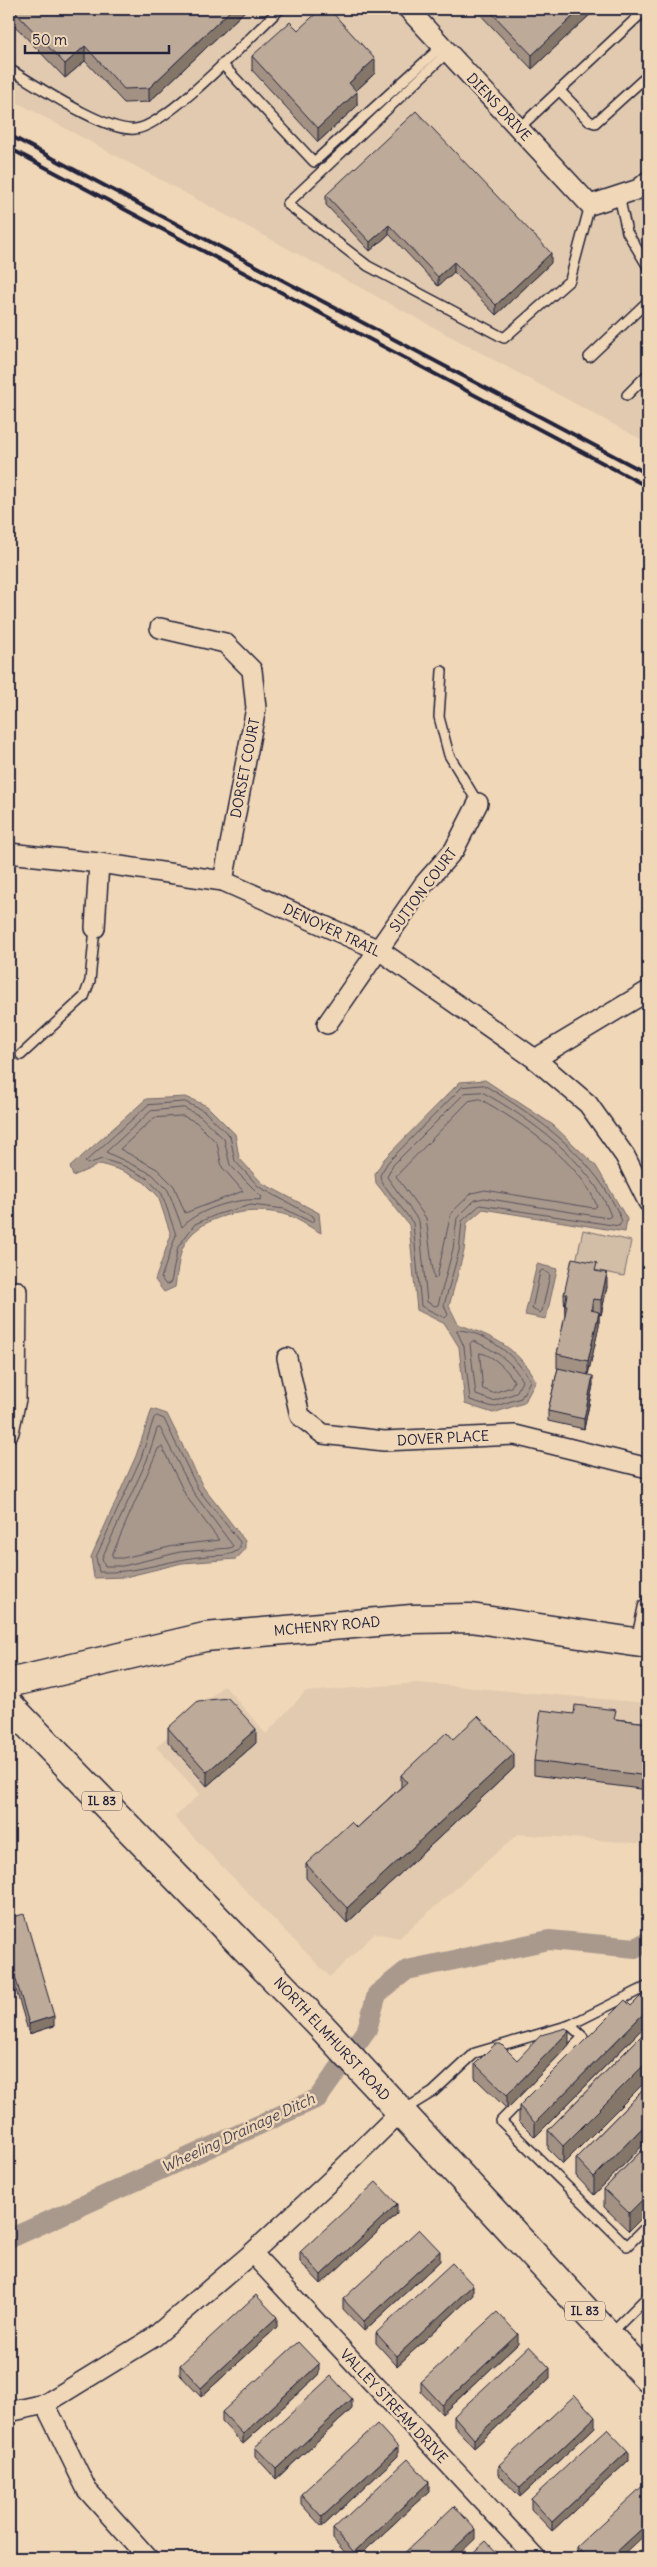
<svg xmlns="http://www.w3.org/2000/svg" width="657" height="2567" font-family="Delius,sans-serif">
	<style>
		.built { fill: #e1caaf }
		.green { fill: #d2bda6; stroke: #7a7070 }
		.water { fill: #a9998d; stroke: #73696c }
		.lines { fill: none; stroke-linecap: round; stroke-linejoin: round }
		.shore { stroke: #58525c; stroke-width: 1 }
		.canal { stroke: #a9998d; stroke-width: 20 }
		.service-casing { stroke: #22223b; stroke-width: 12 }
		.minor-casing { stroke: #22223b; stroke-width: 22 }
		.primary-casing { stroke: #22223b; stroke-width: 31 }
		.service { stroke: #f0d7b8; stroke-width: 9 }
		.minor { stroke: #f0d7b8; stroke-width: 19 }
		.primary { stroke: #f0d7b8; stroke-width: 28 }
		.rail { stroke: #22223b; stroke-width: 4 }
		.wall { fill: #a39284; stroke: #22223b }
		.shaded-wall { fill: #84776b; stroke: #22223b }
		.building { fill: #bdaa99; stroke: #22223b }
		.labels { text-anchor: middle; stroke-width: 5; stroke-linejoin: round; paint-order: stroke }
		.shield { fill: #f0d7b8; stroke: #605860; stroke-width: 1 }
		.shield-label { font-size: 12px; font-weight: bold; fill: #22223b }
		.street-label { font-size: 14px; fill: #22223b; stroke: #f0d7b8 }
		.water-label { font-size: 15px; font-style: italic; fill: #4a4654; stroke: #f0d7b8 }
	</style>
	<rect width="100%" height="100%" fill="#f0d7b8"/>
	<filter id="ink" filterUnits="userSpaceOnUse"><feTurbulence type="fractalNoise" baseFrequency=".02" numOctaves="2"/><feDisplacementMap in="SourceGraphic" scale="10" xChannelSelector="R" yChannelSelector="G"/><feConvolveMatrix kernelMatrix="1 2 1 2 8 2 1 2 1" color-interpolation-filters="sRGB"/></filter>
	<g filter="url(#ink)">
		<!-- built -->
		<g class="built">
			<path d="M9,9H648V443L9,98Z"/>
			<path d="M419,1683L648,1703V1844L518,1834L399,1938L375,1933L330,1977L174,1817L200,1794L156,1747L224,1685L266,1734L305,1692Z"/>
		</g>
		<!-- green -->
		<path class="green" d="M583,1230L631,1241L624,1276L575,1266Z"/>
		<!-- water -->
		<g class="water">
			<path d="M485,1080L553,1125L596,1166L627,1219L625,1232L483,1209L467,1223L464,1251L449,1306L458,1324C495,1338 515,1345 536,1381L524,1403L493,1413L465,1404L459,1347L445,1324L417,1310L409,1225L376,1183L375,1174L384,1159L460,1082Z"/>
			<path d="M186,1097L207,1106L235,1134L239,1158L262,1183L319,1213L321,1233C309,1227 296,1217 283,1214C251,1206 196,1214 182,1249C178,1261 177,1275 175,1287L164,1292L155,1280L171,1235L158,1196L144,1182L123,1171L101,1164L73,1176L70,1167L146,1099Z"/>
			<path d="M537,1264L557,1269L546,1319L525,1315Z"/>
			<path d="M152,1409L167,1414L203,1487L245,1541V1550L236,1559L182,1563L125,1577L94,1578L91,1557L136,1456Z"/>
		</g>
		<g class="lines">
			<!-- shore -->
			<g class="shore">
				<path d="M484,1085C539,1118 597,1159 622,1221L619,1226L480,1205L462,1221L459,1251L444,1305L448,1315L445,1318L421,1306L413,1223L381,1181L380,1175L388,1162L462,1087Z"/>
				<path d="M482,1092C529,1118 592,1162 611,1216L608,1218L484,1198L475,1200L457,1218L453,1249L438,1305L435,1306L427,1302L419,1221L387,1177L393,1165L465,1093Z"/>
				<path d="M480,1099C519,1121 581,1162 597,1206L594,1208L485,1190L472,1193L451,1213L437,1277L434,1279L426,1218L396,1176L469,1101Z"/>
				<path d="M185,1102L204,1111L230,1136L235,1161L259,1187L313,1216L315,1220L311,1222L285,1209L251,1205L218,1214L195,1224L178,1247L171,1282L166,1285L161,1278L176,1235L162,1194L147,1178L124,1166L102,1159L88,1164L85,1162L148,1105Z"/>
				<path d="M184,1108L200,1116L224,1139L230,1165L262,1197L260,1200C239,1198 208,1207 191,1219C187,1221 185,1225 182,1227L168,1190L152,1174L106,1152L151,1111Z"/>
				<path d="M183,1116L196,1122L217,1143L222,1167L243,1191L185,1213L174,1186L157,1169L120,1149L154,1118Z"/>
				<path d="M543,1270L550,1275L542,1311L540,1313L532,1309L540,1272Z"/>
				<path d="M457,1330C484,1330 519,1358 530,1381L521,1398L493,1407L470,1400L464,1347Z"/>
				<path d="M473,1341C493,1349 513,1361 522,1381L516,1393L493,1401L476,1395L470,1344Z"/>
				<path d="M480,1353C492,1354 508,1370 514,1381L511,1387L493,1393L483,1389Z"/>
				<path d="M157,1416L164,1419L198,1489L240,1542V1548C232,1557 219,1555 207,1556C171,1559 136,1574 99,1572L96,1557L141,1458L154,1418Z"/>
				<path d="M160,1428L193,1492L233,1546L230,1548L180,1552L123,1566H105L102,1558L147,1460L157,1429Z"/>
				<path d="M162,1447L186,1496L219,1540L178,1545L123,1558H113L112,1555L158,1449Z"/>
			</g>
			<!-- canal -->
			<path class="canal" d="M9,2239L318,2098L367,2029L377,1994L407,1970L549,1940L636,1948L648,1941"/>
			<!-- service casing -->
			<g class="service-casing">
				<g id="service">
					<path d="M448,52L287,204L368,266L504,338L570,280L590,205"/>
					<path d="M222,64L314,162L442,46"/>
					<path d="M9,69C36,85 105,132 135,129C166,127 253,34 280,9"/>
					<path d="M559,90L589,121L595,123L648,75"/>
					<path d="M519,128L643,12H648"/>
					<path d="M619,196L627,232L648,267"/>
					<path d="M589,357L648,301"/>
					<path d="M627,395L648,374"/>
					<path d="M442,671L439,717L449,755L478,803"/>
					<path d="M21,1055L84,997L90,981L95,928"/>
					<path d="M570,2025L583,2037L501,2121L627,2246L648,2225"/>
					<path d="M402,2111L433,2092L475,2053L570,2025L648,1986"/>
					<path d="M611,2333L648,2296"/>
				</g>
			</g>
			<!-- minor casing -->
			<g class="minor-casing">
				<g id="minor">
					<path d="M408,9L590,205L639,189L648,181"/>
					<path d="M160,628L225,643L252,670L256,708L223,881"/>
					<path d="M9,853L99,863L223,881L379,950L535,1059L588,1104L625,1156L648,1202"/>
					<path d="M95,928L99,863"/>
					<path d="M327,1024L424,884L454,850L478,803"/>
					<path d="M535,1059L648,991"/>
					<path d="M287,1358L300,1416L323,1434L384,1441L515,1435L648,1468"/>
					<path d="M9,1432L16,1399L17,1291"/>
					<path d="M641,1642L648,1608"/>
					<path d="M252,2253L536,2558"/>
					<path d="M45,2404L87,2490L148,2558"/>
					<path d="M9,2412L45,2404L154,2337L252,2253L329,2182L400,2112"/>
				</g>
			</g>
			<!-- primary casing -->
			<g class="primary-casing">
				<g id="primary">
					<path d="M9,1683L205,1637L412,1619L471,1618L648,1644"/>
					<path d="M9,1705L322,2027L648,2378"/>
				</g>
			</g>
			<!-- service -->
			<use href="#service" class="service"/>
			<!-- minor -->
			<use href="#minor" class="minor"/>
			<!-- primary -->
			<use href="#primary" class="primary"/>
			<!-- rail -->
			<g class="rail">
				<path d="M9,135L648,474"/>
				<path d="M9,148L648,487"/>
			</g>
		</g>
		<!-- wall -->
		<g class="wall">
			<path d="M9,9H247L149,102L124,103L85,61L65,78L14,25Z"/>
			<path d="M475,9H596L532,69Z"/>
			<path d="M298,30L375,73L356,91L357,106L318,142L252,70V56Z"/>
			<path d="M326,195L551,263L496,315L454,272L438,286L389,234L370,251L326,205Z"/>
			<path d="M597,1271L607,1287L601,1315L599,1314V1326L588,1374L593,1385L584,1429L548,1421V1411L558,1368H557V1354L565,1318L564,1294Z"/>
			<path d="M616,1719L648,1723V1790L534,1775V1761Z"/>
			<path d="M168,1728L256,1743L207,1786L168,1742Z"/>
			<path d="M453,1739L514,1768L347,1923L306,1878V1864L357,1828L401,1787V1775Z"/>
			<path d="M9,1918L54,2026L29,2034L9,1966Z"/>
			<path d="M648,1989V2023L535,2137L519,2121V2106L631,2006Z"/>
			<path d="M648,2029V2079L563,2164L548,2149V2130Z"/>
			<path d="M569,2045L507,2109L475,2078V2064L517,2060Z"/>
			<path d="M648,2085V2140L594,2195L576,2176V2158Z"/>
			<path d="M648,2144V2212L629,2231L604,2207V2189Z"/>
			<path d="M397,2214L321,2284L300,2262V2252Z"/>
			<path d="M440,2261L364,2331L343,2309V2299Z"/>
			<path d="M473,2295L397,2366L376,2343V2333Z"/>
			<path d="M277,2327L201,2397L180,2375V2365Z"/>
			<path d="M518,2344L442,2414L421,2392V2382Z"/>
			<path d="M319,2374L243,2444L222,2422V2412Z"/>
			<path d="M550,2378L474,2448L454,2426V2416Z"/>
			<path d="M352,2409L276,2479L255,2456V2447Z"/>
			<path d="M595,2427L520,2497L499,2475V2465Z"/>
			<path d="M398,2456L322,2527L301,2504V2494Z"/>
			<path d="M628,2461L552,2531L531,2509V2499Z"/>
			<path d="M429,2491L357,2558H350L333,2539V2529Z"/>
			<path d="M577,2547L620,2558H578L577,2557Z"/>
		</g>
		<!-- shaded-wall -->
		<g class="shaded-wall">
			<path d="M232,9H247L149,102V88Z"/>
			<path d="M581,9H596L532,69V55Z"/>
			<path d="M14,11V25L9,30V16Z"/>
			<path d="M85,46V61L65,78V64Z"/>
			<path d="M375,59V73L349,97V83Z"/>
			<path d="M357,92V106L318,142V128Z"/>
			<path d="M389,225V234L370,251V242Z"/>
			<path d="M551,253V263L496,315V305Z"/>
			<path d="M454,262V272L438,286V277Z"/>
			<path d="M607,1273V1287L601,1315V1300Z"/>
			<path d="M593,1299V1313L591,1310Z"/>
			<path d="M599,1312V1326L588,1375V1361Z"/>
			<path d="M593,1376V1385L584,1429V1419Z"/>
			<path d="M256,1729V1743L207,1786V1772Z"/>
			<path d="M514,1754V1768L347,1923V1908Z"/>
			<path d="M648,2009V2023L535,2137V2123Z"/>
			<path d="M54,2016V2026L29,2034V2024Z"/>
			<path d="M569,2031V2045L507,2109V2095Z"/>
			<path d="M648,2061V2079L563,2164V2146Z"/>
			<path d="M648,2122V2140L594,2195V2177Z"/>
			<path d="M648,2194V2212L629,2231V2213Z"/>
			<path d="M397,2204V2214L321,2284V2275Z"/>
			<path d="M440,2251V2261L364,2331V2321Z"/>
			<path d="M473,2285V2295L397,2366V2356Z"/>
			<path d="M277,2317V2327L201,2397V2388Z"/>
			<path d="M518,2334V2344L442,2414V2405Z"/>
			<path d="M319,2364V2374L243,2444V2434Z"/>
			<path d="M550,2368V2378L474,2448V2439Z"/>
			<path d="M352,2399V2409L276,2479V2469Z"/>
			<path d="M595,2417V2427L520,2497V2488Z"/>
			<path d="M398,2447V2456L322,2527V2517Z"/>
			<path d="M628,2451V2461L552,2531V2522Z"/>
			<path d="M429,2482V2491L357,2558H354V2552Z"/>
			<path d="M648,2523V2532L620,2558H610Z"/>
			<path d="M475,2529V2539L455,2558H444Z"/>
		</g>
		<!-- building -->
		<g class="building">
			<path d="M9,9H232L149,88L124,89L85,46L65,64L14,11L9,16Z"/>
			<path d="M321,9H329L375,59L349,83L357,92L318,128L252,56L290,22L298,30Z"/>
			<path d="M488,9H581L532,55Z"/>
			<path d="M416,111L551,253L496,305L454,262L438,277L389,225L370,242L326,195Z"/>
			<path d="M572,1258L597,1263L595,1271L607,1273L601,1300L593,1299L591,1310L599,1312L588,1361L557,1354L567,1305H565L567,1294H564Z"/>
			<path d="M558,1368L593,1376L584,1419L548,1411Z"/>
			<path d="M228,1698L256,1729L207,1772L168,1728L198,1701Z"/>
			<path d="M575,1705L616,1710L614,1719L648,1723V1776L534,1761L541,1710L574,1714Z"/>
			<path d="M478,1716L514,1754L347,1908L306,1864L351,1822L357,1828L407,1782L401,1775L447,1732L453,1739Z"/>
			<path d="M24,1914L54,2016L29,2024L9,1956V1918Z"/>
			<path d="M648,1989V2009L535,2123L519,2106L625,2000L631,2006Z"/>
			<path d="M566,2028L569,2031L507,2095L475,2064L495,2044H501L517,2060L541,2035Z"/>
			<path d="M648,2029V2061L563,2146L548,2130Z"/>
			<path d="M648,2085V2122L594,2177L576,2158Z"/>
			<path d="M648,2144V2194L629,2213L604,2189Z"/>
			<path d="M376,2182L397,2204L321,2275L300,2252Z"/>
			<path d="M419,2229L440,2251L364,2321L343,2299Z"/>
			<path d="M452,2263L473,2285L397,2356L376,2333Z"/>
			<path d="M256,2295L277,2317L201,2388L180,2365Z"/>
			<path d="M497,2312L518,2334L442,2405L421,2382Z"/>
			<path d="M298,2342L319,2364L243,2434L222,2412Z"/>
			<path d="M529,2346L550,2368L474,2439L454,2416Z"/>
			<path d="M331,2376L352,2399L276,2469L255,2447Z"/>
			<path d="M575,2395L595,2417L520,2488L499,2465Z"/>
			<path d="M377,2424L398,2447L322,2517L301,2494Z"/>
			<path d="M607,2429L628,2451L552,2522L531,2499Z"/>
			<path d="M408,2459L429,2482L354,2552L333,2529Z"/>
			<path d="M648,2481V2523L610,2558H587L577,2547Z"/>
			<path d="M454,2506L475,2529L444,2558H399Z"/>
			<path d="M486,2541L502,2558H467Z"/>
			<path d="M648,2545V2558H634Z"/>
		</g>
	</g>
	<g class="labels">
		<!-- shield labels -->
		<g class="shield">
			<rect x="82" y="1791.5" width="40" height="19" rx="4"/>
			<rect x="565" y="2301.5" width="40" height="19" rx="4"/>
		</g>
		<g class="shield-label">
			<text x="102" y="1805">IL 83</text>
			<text x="585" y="2315">IL 83</text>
		</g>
		<!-- street labels -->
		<g class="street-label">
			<text transform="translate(499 107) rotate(47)" y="5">DIENS DRIVE</text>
			<text transform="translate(245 768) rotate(-79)" y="5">DORSET COURT</text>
			<text transform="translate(423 890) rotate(-53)" y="5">SUTTON COURT</text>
			<text transform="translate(332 930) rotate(25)" y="5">DENOYER TRAIL</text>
			<text transform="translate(443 1438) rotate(-3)" y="5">DOVER PLACE</text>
			<text transform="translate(327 1626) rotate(-5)" y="5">MCHENRY ROAD</text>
			<text transform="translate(332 2039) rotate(47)" y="5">NORTH ELMHURST ROAD</text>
			<text transform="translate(394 2406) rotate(47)" y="5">VALLEY STREAM DRIVE</text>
		</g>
		<!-- water labels -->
		<g class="water-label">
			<text transform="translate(238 2133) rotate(-25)" y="5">Wheeling Drainage Ditch</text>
		</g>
	</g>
	<!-- margin -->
	<rect width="657" height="2567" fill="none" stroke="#f0d7b8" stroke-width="30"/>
	<rect x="15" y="15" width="627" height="2537" fill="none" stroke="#22223b" stroke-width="2" filter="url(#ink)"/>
	<!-- scale -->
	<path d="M25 45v8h144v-8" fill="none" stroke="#22223b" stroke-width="2.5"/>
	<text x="32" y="45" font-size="15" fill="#22223b" stroke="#f0d7b8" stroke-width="4" paint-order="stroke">50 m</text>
</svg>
